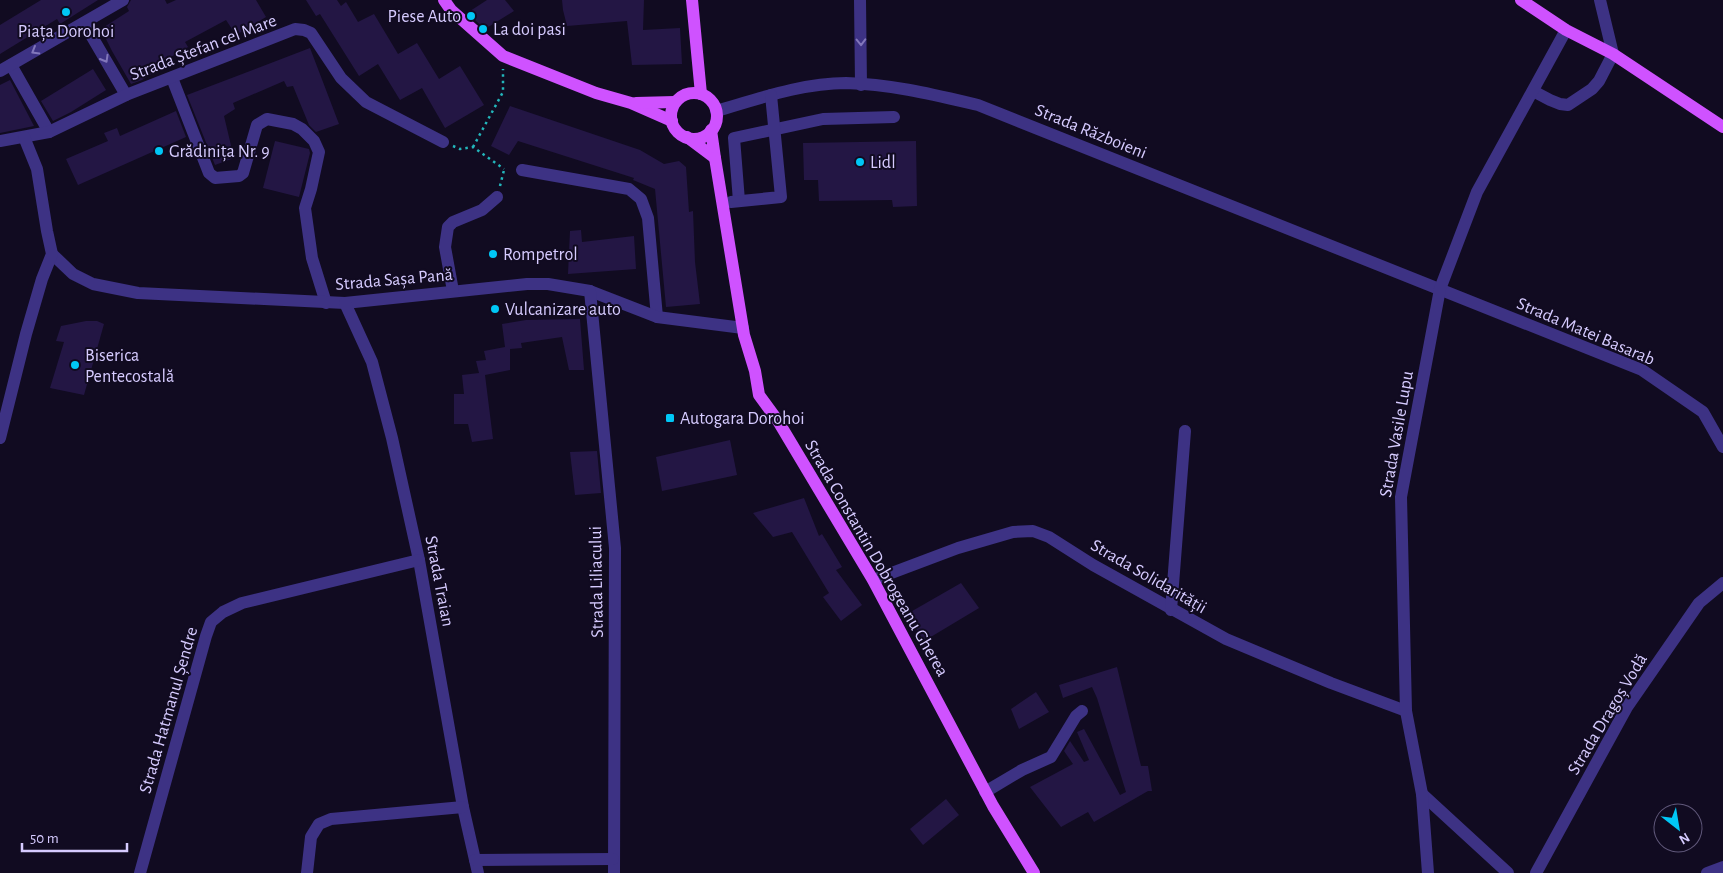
<svg xmlns="http://www.w3.org/2000/svg" width="1723" height="873" font-family="'Alegreya Sans',sans-serif">
	<style>
		.building { fill: #231644 }
		.lines { fill: none; stroke-linecap: round; stroke-linejoin: round }
		.path { stroke: #23b6bb; stroke-width: 2.5; stroke-dasharray: 2.5 4; stroke-linecap: butt }
		.minor { stroke: #3d3284; stroke-width: 12 }
		.major { stroke: #cf52ff; stroke-width: 12 }
		.oneway { stroke: #8277bb }
		.poi-dot { fill: #00c7f6; stroke: #110b21; stroke-width: 2 }
		.labels { text-anchor: middle; stroke-width: 4; stroke-linejoin: round; paint-order: stroke }
		.poi-label { font-size: 18px; fill: #d6cbff; stroke: #110b21; text-anchor: start }
		.street-label { font-size: 18px; fill: #d6cbff; stroke: #110b21 }
	</style>
	<rect width="100%" height="100%" fill="#110b21"/>
	<!-- building -->
	<g class="building">
		<path d="M41,0H98L60,24L57,19L0,54V25Z"/>
		<path d="M131,0H165L167,4L176,0H256L266,17L236,35L226,20L185,42L188,47L157,65L159,69L142,80L131,84L112,51L101,29L129,11L127,7Z"/>
		<path d="M306,0H337L341,6L346,2L358,22L374,14L398,54L417,43L439,79L460,66L484,105L445,128L422,88L400,100L378,64L359,76L320,14L316,16Z"/>
		<path d="M487,0H505L514,11L485,29L467,13Z"/>
		<path d="M562,0H644L643,30L680,28L682,64L632,65L627,21L567,26L563,10Z"/>
		<path d="M310,48L339,124L316,132L309,125L293,86L287,87L284,81L233,103L235,109L224,116L234,158L215,165L187,95Z"/>
		<path d="M93,69L106,90L71,112L53,121L41,101Z"/>
		<path d="M10,80L34,126L0,133V85Z"/>
		<path d="M510,106L640,150L664,164L679,161L686,167L689,212L693,211L695,262L700,304L666,307L655,189L633,180L634,178L518,141L509,155L491,146Z"/>
		<path d="M176,111L186,137L78,185L66,159L108,141L104,133L117,128L120,136Z"/>
		<path d="M275,141L309,149L310,153L299,197L263,188Z"/>
		<path d="M916,141L917,206L893,207L892,200L819,201L818,180H804L803,143Z"/>
		<path d="M581,230L582,242L634,236L636,269L568,274L570,231Z"/>
		<path d="M580,319L584,370H569L562,337L521,343L522,348L510,349V370L485,375L493,439L472,442L468,424H454V394H464L462,375L479,373L476,361L486,360L484,351L505,347L502,324L526,320Z"/>
		<path d="M86,321H97L104,324L84,395L50,388L64,342L56,341L61,326Z"/>
		<path d="M730,440L737,475L662,491L656,457Z"/>
		<path d="M597,451L601,493L575,495L570,452Z"/>
		<path d="M804,498L819,536L822,534L842,567L836,570L862,605L841,621L823,597L829,593L792,532L773,537L753,513Z"/>
		<path d="M961,583L979,608L924,641L907,614Z"/>
		<path d="M1117,667L1141,766H1148L1152,791H1148L1094,822L1088,812L1061,827L1030,787L1073,764L1064,751L1070,741L1084,762L1089,760L1077,732L1084,729L1120,795L1126,792L1097,698L1092,687L1063,698L1059,685Z"/>
		<path d="M1036,692L1049,712L1019,729L1011,709Z"/>
		<path d="M946,799L959,815L923,845L910,829Z"/>
	</g>
	<g class="lines">
		<!-- path -->
		<g class="path">
			<path d="M453,146L460,149L473,147L504,169"/>
			<path d="M473,147L503,92V69"/>
			<path d="M500,186L504,170"/>
		</g>
		<!-- minor -->
		<g class="minor">
			<path d="M860,0L861,85"/>
			<path d="M84,23L126,95"/>
			<path d="M11,65L49,132"/>
			<path d="M0,71L123,0"/>
			<path d="M172,78L209,173L215,178L239,176L243,173L257,125L267,119L293,124L302,129L314,141L319,152L311,189L305,208L312,258L326,303"/>
			<path d="M1533,91L1550,100L1560,104L1568,105L1592,89L1599,81L1613,54L1600,0"/>
			<path d="M716,111C758,99 802,83 846,83C891,84 935,95 978,105L1642,370L1703,412L1723,447"/>
			<path d="M0,141L49,132L126,95L295,29L304,30L311,33L341,78L366,102L443,142"/>
			<path d="M522,170L629,189L641,199L648,218L657,317"/>
			<path d="M739,201L734,138L823,119L894,117"/>
			<path d="M731,202L781,197L771,95"/>
			<path d="M52,254L73,274L93,284L138,293L345,303L527,284H548L590,291L657,317L743,328"/>
			<path d="M453,291L445,247L448,227L453,222L482,210L497,197"/>
			<path d="M590,291L615,548L614,873"/>
			<path d="M345,303L372,362L392,438L419,560L463,807L478,873"/>
			<path d="M0,438L26,334L42,279L52,254L47,231L37,169L24,137"/>
			<path d="M873,580L958,548L1013,532L1033,531L1049,537L1093,565L1226,639L1331,683L1406,711"/>
			<path d="M1171,610L1185,431"/>
			<path d="M985,792L1022,770L1051,757L1076,716L1082,711"/>
			<path d="M1422,794L1508,873"/>
			<path d="M475,860L613,859"/>
			<path d="M140,873L206,636L211,622L223,612L242,603L419,560"/>
			<path d="M307,873L311,837L319,824L331,819L463,807"/>
			<path d="M1428,873L1422,794L1406,711L1401,497L1440,289L1477,192L1566,30"/>
			<path d="M1536,873L1627,707L1699,603L1723,583"/>
			<path d="M1707,873L1723,867"/>
		</g>
		<!-- major -->
		<g class="major">
			<path d="M444,0L451,10L503,56L596,93L631,103L672,121"/>
			<path d="M692,0L701,94"/>
			<path d="M1521,0L1566,30L1613,54L1723,127"/>
			<circle cx="694" cy="116" r="23"/>
			<path d="M636,103L675,102"/>
			<path d="M687,137L715,158L711,130"/>
			<path d="M715,158L744,335L755,371L759,395L778,421L873,580L993,806L1034,873"/>
		</g>
	</g>
	<!-- one-way arrows -->
	<defs><path id="oneway-chevron" d="M-2-3.5L2.5 0L-2 3.5" fill="none" stroke-width="1.6" stroke-linecap="round" stroke-linejoin="round" transform="scale(1.25)"/></defs>
	<g class="oneway">
		<use href="#oneway-chevron" transform="translate(861 42) rotate(89)"/>
		<use href="#oneway-chevron" transform="translate(35 51) rotate(150)"/>
		<use href="#oneway-chevron" transform="translate(105 59) rotate(60)"/>
	</g>
	<!-- markers -->
	<g class="poi-dot">
		<circle cx="66" cy="12" r="5"/>
		<circle cx="471" cy="16" r="5"/>
		<circle cx="483" cy="29" r="5"/>
		<circle cx="159" cy="151" r="5"/>
		<circle cx="860" cy="162" r="5"/>
		<circle cx="493" cy="254" r="5"/>
		<circle cx="495" cy="309" r="5"/>
		<circle cx="75" cy="365" r="5"/>
		<rect x="665" y="413" width="10" height="10" rx="2.5"/>
	</g>
	<g class="labels">
		<!-- poi labels -->
		<g class="poi-label">
			<text x="461" y="22" text-anchor="end">Piese Auto</text>
			<text x="493" y="35">La doi pasi</text>
			<text x="66" y="37" text-anchor="middle">Piața Dorohoi</text>
			<text x="169" y="157">Grădinița Nr. 9</text>
			<text x="870" y="168">Lidl</text>
			<text x="503" y="260">Rompetrol</text>
			<text x="505" y="315">Vulcanizare auto</text>
			<text x="85" y="361">Biserica<tspan x="85" dy="21">Pentecostală</tspan></text>
			<text x="680" y="424">Autogara Dorohoi</text>
		</g>
		<!-- street labels -->
		<g class="street-label">
			<text transform="translate(203 47) rotate(-21)" y="6">Strada Ștefan cel Mare</text>
			<text transform="translate(1091 131) rotate(22)" y="6">Strada Războieni</text>
			<text transform="translate(394 279) rotate(-5)" y="6">Strada Sașa Pană</text>
			<text transform="translate(1586 331) rotate(23)" y="6">Strada Matei Basarab</text>
			<text transform="translate(1396 434) rotate(-80)" y="6">Strada Vasile Lupu</text>
			<text transform="translate(877 558) rotate(60)" y="6">Strada Constantin Dobrogeanu Gherea</text>
			<text transform="translate(1149 576) rotate(30)" y="6">Strada Solidarității</text>
			<text transform="translate(440 581) rotate(79)" y="6">Strada Traian</text>
			<text transform="translate(596 582) rotate(-91)" y="6">Strada Liliacului</text>
			<text transform="translate(168 710) rotate(-74)" y="6">Strada Hatmanul Șendre</text>
			<text transform="translate(1607 714) rotate(-59)" y="6">Strada Dragoș Vodă</text>
		</g>
	</g>
	<!-- north arrow -->
	<g transform="translate(1678 828) rotate(149)"><circle r="24" fill="#110b21" stroke="#60587a"/>
	<path d="M0-4L9 19L0 12L-9 19Z" fill="#00c7f6"/>
	<text y="-8" font-size="14" font-weight="bold" text-anchor="middle" fill="#d6cbff">N</text>
	</g>
	<!-- scale -->
	<path d="M22 843v8h105v-8" fill="none" stroke="#d6cbff" stroke-width="2.5"/>
	<text x="30" y="843" font-size="15" fill="#d6cbff" stroke="#110b21" stroke-width="4" paint-order="stroke">50 m</text>
</svg>
